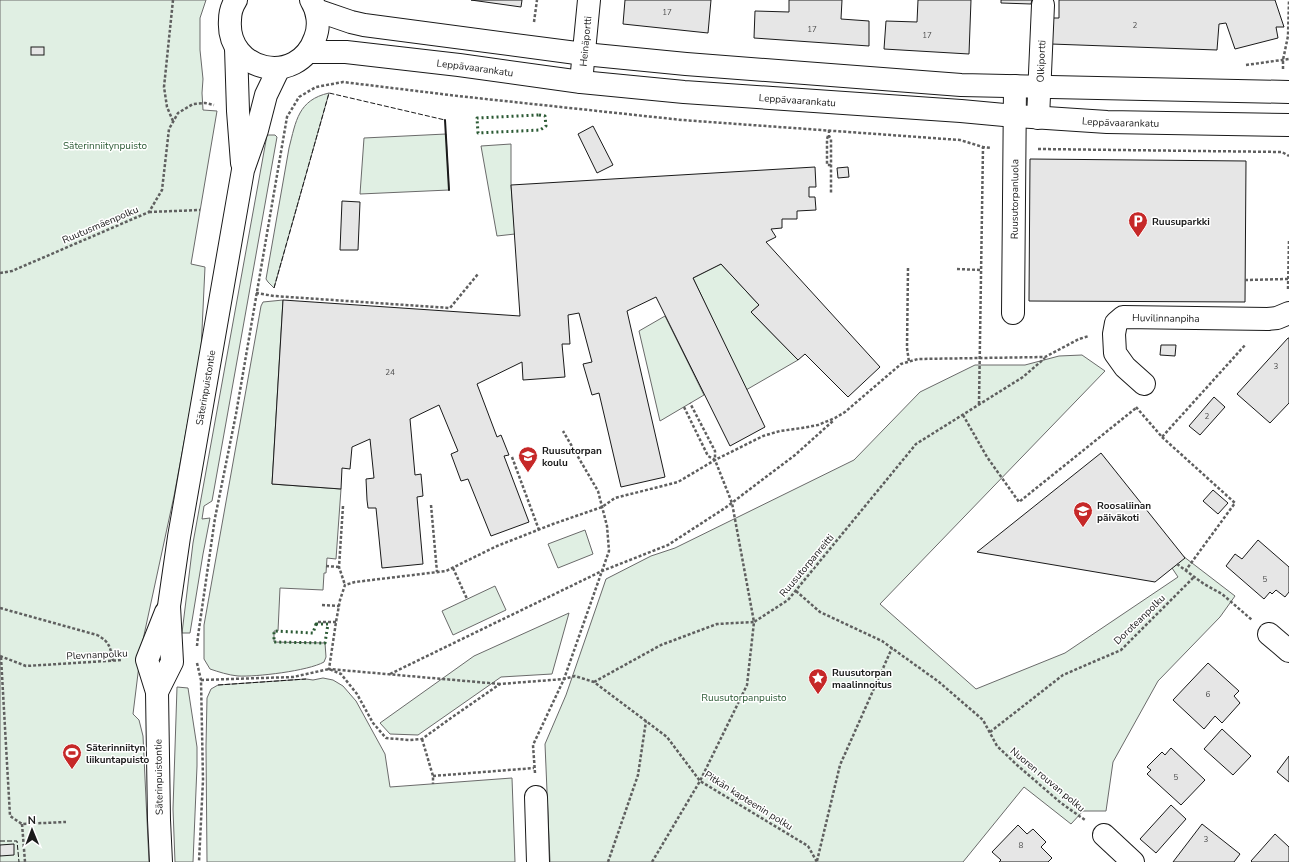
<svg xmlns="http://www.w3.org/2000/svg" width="1289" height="862" font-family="'Nunito Sans',sans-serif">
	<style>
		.green { fill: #e0efe3; stroke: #6a6a6a }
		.building { fill: #e6e6e6; stroke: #1a1a1a }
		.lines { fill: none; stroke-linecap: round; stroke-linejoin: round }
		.minor-casing { stroke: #1a1a1a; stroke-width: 24 }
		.major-casing { stroke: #1a1a1a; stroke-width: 24 }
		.path { stroke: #5f5f5f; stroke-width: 2.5; stroke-dasharray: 3 2; stroke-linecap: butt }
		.minor { stroke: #fff; stroke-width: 22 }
		.major { stroke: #fff; stroke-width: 22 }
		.hedge { stroke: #2b5a34; stroke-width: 3; stroke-dasharray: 2 3; stroke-linecap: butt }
		.fence { stroke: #1a1a1a; stroke-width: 1; stroke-dasharray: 5 2; stroke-linecap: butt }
		.wall { stroke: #1a1a1a; stroke-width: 2 }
		.labels { text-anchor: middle; stroke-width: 3; stroke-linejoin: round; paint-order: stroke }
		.number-label { font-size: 8px; fill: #4d4d4d }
		.street-label { font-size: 10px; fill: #1a1a1a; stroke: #fff }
		.park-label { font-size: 10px; fill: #2b5a34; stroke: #fff }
		.poi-label { font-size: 10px; font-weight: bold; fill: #1a1a1a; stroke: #fff; text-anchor: start }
	</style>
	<rect width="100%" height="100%" fill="#fff"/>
	<!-- green -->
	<g class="green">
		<path d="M0,0H206L200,18V50L203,79L202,93L203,110L217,111L191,264L205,267L201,351L174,496L141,649L133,714L139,720L143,736L149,862H0Z"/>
		<path d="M329,93L274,288L268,282L266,279L289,148C296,121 298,100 329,93Z"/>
		<path d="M446,134L449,190L360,194L364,138Z"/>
		<path d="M267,135H275L277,137L212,501L204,506L202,519L210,518L203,554L190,633H182L193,543Z"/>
		<path d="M511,144V185L515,234L497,236L481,146Z"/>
		<path d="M721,264L759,305L751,312L798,360L746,390L693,278Z"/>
		<path d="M283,300L272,484L341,489L336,559L327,558L326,573H324L323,590L280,588L278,631H274V642L325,643L326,657L324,662C308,671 256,677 238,676C228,675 219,672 210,669L204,659V625L261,306L263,302Z"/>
		<path d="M665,316L704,395L660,421L639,331Z"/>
		<path d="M1082,355L1105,371L880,604L976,689L1065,653L1178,577L1168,562L1179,553L1235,596L1220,617L1158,681L1113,762L1106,811H1083L1071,824L1024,787L963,862H550L545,744L566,695L606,579L651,556L675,548L854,460L920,392L975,365H1025L1059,356Z"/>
		<path d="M585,530L593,554L558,568L548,544Z"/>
		<path d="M495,586L506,610L453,635L442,611Z"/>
		<path d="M569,613L552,674L501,677L418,735L390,734L380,723L474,656Z"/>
		<path d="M323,678L333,680L343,686L356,701L385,754L390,787L512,778L515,862H207L206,746L207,698L211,689L218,685L306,679L313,680Z"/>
		<path d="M177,687L188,688L197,747V766L193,862H175L173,809Z"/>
	</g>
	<!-- building -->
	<g class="building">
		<path d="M471,0H522L521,7Z"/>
		<path d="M625,0H711L708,33L623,24Z"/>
		<path d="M789,0H842L841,19L869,21V46L754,38L755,11L789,12Z"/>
		<path d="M918,0H971L969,54L884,49L886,21L917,22Z"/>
		<path d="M1001,0H1032L1031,4L1001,3Z"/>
		<path d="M1059,0H1275L1284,27H1276L1278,38L1235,49L1226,23L1219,24L1217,50L1051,44V18H1059Z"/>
		<rect x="31" y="47" width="13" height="8"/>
		<path d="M593,126L613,165L597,173L578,134Z"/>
		<path d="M1030,159L1246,161L1245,302L1029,301Z"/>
		<path d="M815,167L816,187H809V197H815L816,210L797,211V219H782V228L771,229L776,237L766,242L880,367L848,397L805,354L798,360L751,312L759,305L721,264L693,278L765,427L730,446L656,297L627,311L665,477L621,487L599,393L592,395L583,364L592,362L579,313L568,315L570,344H562L565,377L523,380L522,362L477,384L497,437L501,435L509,455L504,456L529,522L491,536L468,479L461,481L451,454L458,451L439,405L410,419L415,475L421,474L423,496L417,497L423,564L382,568L376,508H368L367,500L366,479L374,478L370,439L352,447L350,469L342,468L341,489L272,484L283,300L520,316L511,185Z"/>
		<path d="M848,167L849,177L838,178L837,168Z"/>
		<path d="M342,201L360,202L358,250H340Z"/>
		<path d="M1288,338H1289V403L1270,423L1237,394Z"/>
		<path d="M1161,345H1176L1175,356L1160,355Z"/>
		<path d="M1214,397L1225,407L1200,435L1189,426Z"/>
		<path d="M1101,453L1185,558L1155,582L977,552Z"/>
		<path d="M1213,490L1228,503L1218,514L1203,501Z"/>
		<path d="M1258,540L1289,567V592L1285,597L1276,590L1272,594L1270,592L1264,599L1226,566L1235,554L1242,559Z"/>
		<path d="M1208,663L1239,691L1234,696L1240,703L1222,723L1215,716L1204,729L1173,700Z"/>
		<path d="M1222,729L1251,756L1233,775L1204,749Z"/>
		<path d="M1171,748L1205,780L1181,805L1147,774L1151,770L1147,767L1162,752L1165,755Z"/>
		<path d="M1289,756V782L1277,772Z"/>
		<path d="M1171,805L1186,819L1156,853L1140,839Z"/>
		<path d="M1202,824L1240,854L1234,862H1173Z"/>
		<path d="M1018,825L1027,834L1033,829L1046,842L1041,847L1052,858L1048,862H999L1001,860L992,852Z"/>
		<path d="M1275,834L1289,847V862H1252L1251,861Z"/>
		<path d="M14,844V855L0,856V845Z"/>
	</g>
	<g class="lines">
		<!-- minor casing -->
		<g class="minor-casing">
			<g id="minor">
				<path id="s1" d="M581,82L589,0"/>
				<path id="s2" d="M1038,118L1043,5"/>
				<path id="s3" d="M1013,313L1015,86"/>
				<path id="s4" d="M1144,384L1125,367L1115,353L1114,334L1116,323L1123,317L1268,319L1277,318L1289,313"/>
				<path d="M1269,634L1289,651"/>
				<path d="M536,797L538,862"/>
				<path d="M1104,835L1133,862"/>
			</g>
		</g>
		<!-- major casing -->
		<g class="major-casing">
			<g id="major">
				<path d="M236,0C232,6 230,13 230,20C226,72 298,87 315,38C320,26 318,11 311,0"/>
				<path d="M316,10L351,22L364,25L584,54L686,64L961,85L1289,92"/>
				<path d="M236,48L238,111L242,163"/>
				<path id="s5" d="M308,52H346L459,65L581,82L684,92L961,111L1015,116L1107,122L1289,125"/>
				<path id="s6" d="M157,692L172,662L169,606L179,537L243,170L257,130L266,95L279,68"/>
				<path d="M161,862L159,820L157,692L147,660L166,612"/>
			</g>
		</g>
		<!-- path -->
		<g class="path">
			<path d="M534,22L537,0"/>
			<path d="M1246,65L1289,59"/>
			<path d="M1283,69V60L1288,36L1289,0"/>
			<path d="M173,121L167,107L164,87L173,0"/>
			<path d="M829,130V136L831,139V193"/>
			<path d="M828,136L827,139V165H831"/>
			<path d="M1038,149L1282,152L1289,156"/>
			<path d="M149,212L200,210"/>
			<path d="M908,268L907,348L909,362"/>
			<path d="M957,269L981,270"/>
			<path d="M0,273L12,271L149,212L162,190L169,129L178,113L193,104L205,103L214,105"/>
			<path d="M1245,280L1288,279"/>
			<path d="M1288,289L1289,240"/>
			<path d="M256,293L274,296L450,308L478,274"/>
			<path d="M979,404L983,147"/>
			<path d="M684,407L708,456L715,460V451L690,403"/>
			<path d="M1136,407L1162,437L1246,344"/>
			<path d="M963,415L987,457L1019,502L1136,408"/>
			<path d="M1162,437L1235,503L1186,570"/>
			<path d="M512,457L539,530"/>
			<path d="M431,505L437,572"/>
			<path d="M343,506L339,567L345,585"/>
			<path d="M1177,564L1204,584L1222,594L1252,620"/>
			<path d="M326,566L339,567"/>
			<path d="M453,568L467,599"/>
			<path d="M796,591L820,612L882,641L939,682L983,720L997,746L1017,765L1061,803L1085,820"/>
			<path d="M322,605L339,606"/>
			<path d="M0,608L97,635C110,642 110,647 113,661"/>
			<path d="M318,622H336"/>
			<path d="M197,646L198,636L215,518L236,414L287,117L299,97L316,87L343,82L458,96L682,120L960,140L983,147L991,148"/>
			<path d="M0,656L26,666L123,660"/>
			<path d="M1,657L10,816L22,824L66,822"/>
			<path d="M197,663L201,680L203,780L199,862"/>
			<path d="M390,674L602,571L668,545L725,508L795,455L834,420"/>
			<path d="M201,680L293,677L329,669L341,674L357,694L373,723L386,738L409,740L422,739L451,718L500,684L564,679L575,676L594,682L667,737L700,781L808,846L817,862"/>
			<path d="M594,682L661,645L717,624L754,622L732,503L715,460"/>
			<path d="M500,684L329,669L336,622L340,600L345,585L355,582L446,571L497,546L553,524L602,507L615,498L678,482L715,460L763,436L780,431L802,428L818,425L835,418L845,412L901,364L918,359L1045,357L1079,339L1089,336"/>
			<path d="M990,732L1063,675L1121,650L1194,577"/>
			<path d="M422,739L433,776V784"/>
			<path d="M535,773L533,745L564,679L609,551L607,526L598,491L563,431"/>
			<path d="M433,776L534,768"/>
			<path d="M22,824L25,862"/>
			<path d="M817,861L840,765L892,648"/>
			<path d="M608,862L638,775L646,721"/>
			<path d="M652,862L700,781L747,685L754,622L788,600L916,444L1023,377L1045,358"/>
		</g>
		<!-- minor -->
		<use href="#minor" class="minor"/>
		<!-- major -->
		<use href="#major" class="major"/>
		<!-- hedge -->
		<g class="hedge">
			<path d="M539,115L545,116L546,126L540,130L478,133L477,118Z"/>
			<path d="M316,624H328L325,643L274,642V631L313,633Z"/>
		</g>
		<!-- fence -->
		<g class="fence">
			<path d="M274,288L329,93L445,120"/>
			<path d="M218,685L306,679"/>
			<path d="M0,841H17L19,862"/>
		</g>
		<!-- wall -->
		<path class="wall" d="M445,120L449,190"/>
	</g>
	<!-- icons -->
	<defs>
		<g id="parking-pin" transform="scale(1)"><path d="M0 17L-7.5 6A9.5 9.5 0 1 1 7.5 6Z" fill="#c62828" stroke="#fff"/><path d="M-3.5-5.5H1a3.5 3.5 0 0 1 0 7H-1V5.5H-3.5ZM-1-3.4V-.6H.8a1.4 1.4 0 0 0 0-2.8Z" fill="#fff"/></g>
		<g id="school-pin" transform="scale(1)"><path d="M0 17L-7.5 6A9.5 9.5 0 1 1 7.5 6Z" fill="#c62828" stroke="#fff"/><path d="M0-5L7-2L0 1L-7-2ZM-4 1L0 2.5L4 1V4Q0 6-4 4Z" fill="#fff"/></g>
		<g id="sight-pin" transform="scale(1)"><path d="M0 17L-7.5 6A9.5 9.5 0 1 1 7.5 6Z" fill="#c62828" stroke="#fff"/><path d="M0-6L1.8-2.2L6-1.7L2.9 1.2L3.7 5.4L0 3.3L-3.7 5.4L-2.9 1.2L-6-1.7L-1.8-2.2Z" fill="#fff"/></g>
		<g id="stadium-pin" transform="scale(1)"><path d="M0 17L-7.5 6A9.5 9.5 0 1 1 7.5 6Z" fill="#c62828" stroke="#fff"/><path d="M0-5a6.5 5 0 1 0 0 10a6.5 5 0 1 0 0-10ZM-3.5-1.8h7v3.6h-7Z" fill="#fff"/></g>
	</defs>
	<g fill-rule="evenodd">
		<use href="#parking-pin" x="1138" y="221"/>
		<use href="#school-pin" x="528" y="456"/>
		<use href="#school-pin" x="1083" y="511"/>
		<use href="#sight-pin" x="818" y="678"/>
		<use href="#stadium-pin" x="72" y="753"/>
	</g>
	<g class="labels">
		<!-- number labels -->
		<g class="number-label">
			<text x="667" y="15">17</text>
			<text x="1135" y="28">2</text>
			<text x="812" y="32">17</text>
			<text x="927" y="38">17</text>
			<text x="1276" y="369">3</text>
			<text x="390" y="375">24</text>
			<text x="1207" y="419">2</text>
			<text x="1265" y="582">5</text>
			<text x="1208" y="697">6</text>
			<text x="1176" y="780">5</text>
			<text x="1206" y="842">3</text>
			<text x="1021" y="848">8</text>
		</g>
		<!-- street labels -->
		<g class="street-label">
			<text dy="4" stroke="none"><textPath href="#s1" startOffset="41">Heinäportti</textPath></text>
			<text dy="4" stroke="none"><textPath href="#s2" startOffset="57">Olkiportti</textPath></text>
			<text dy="4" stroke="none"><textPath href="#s5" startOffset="168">Leppävaarankatu</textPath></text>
			<text dy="4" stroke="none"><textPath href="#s5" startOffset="492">Leppävaarankatu</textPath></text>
			<text dy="4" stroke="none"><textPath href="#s5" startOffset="816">Leppävaarankatu</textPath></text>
			<text dy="4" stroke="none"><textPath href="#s3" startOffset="114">Ruusutorpanluola</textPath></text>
			<text transform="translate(100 224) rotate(-23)" y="4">Ruutusmäenpolku</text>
			<text dy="4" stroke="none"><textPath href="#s4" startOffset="125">Huvilinnanpiha</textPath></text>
			<text dy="4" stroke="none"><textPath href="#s6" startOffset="311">Säterinpuistontie</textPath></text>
			<text transform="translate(806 565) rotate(-50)" y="4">Ruusutorpanreitti</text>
			<text transform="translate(1139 619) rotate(-44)" y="4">Doroteanpolku</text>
			<text transform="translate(97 654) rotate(-3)" y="4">Plevnanpolku</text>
			<text transform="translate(158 777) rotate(-91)" y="4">Säterinpuistontie</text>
			<text transform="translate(1048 779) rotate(40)" y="4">Nuoren rouvan polku</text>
			<text transform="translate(749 800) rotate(32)" y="4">Pitkän kapteenin polku</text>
		</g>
		<!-- park labels -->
		<g class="park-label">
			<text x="105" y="149">Säterinniitynpuisto</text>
			<text x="744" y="701">Ruusutorpanpuisto</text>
		</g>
		<!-- poi labels -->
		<g class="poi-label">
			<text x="1152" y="225">Ruusuparkki</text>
			<text x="542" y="454">Ruusutorpan<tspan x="542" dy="12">koulu</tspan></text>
			<text x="1097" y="509">Roosaliinan<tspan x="1097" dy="12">päiväkoti</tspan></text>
			<text x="832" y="676">Ruusutorpan<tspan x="832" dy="12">maalinnoitus</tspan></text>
			<text x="86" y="751">Säterinniityn<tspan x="86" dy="12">liikuntapuisto</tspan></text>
		</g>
	</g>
	<!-- north arrow -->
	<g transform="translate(32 830) rotate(359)" stroke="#ffffff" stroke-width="3" paint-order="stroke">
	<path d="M0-3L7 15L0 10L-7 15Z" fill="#1a1a1a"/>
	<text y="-6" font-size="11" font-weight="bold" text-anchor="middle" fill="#1a1a1a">N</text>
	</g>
</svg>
